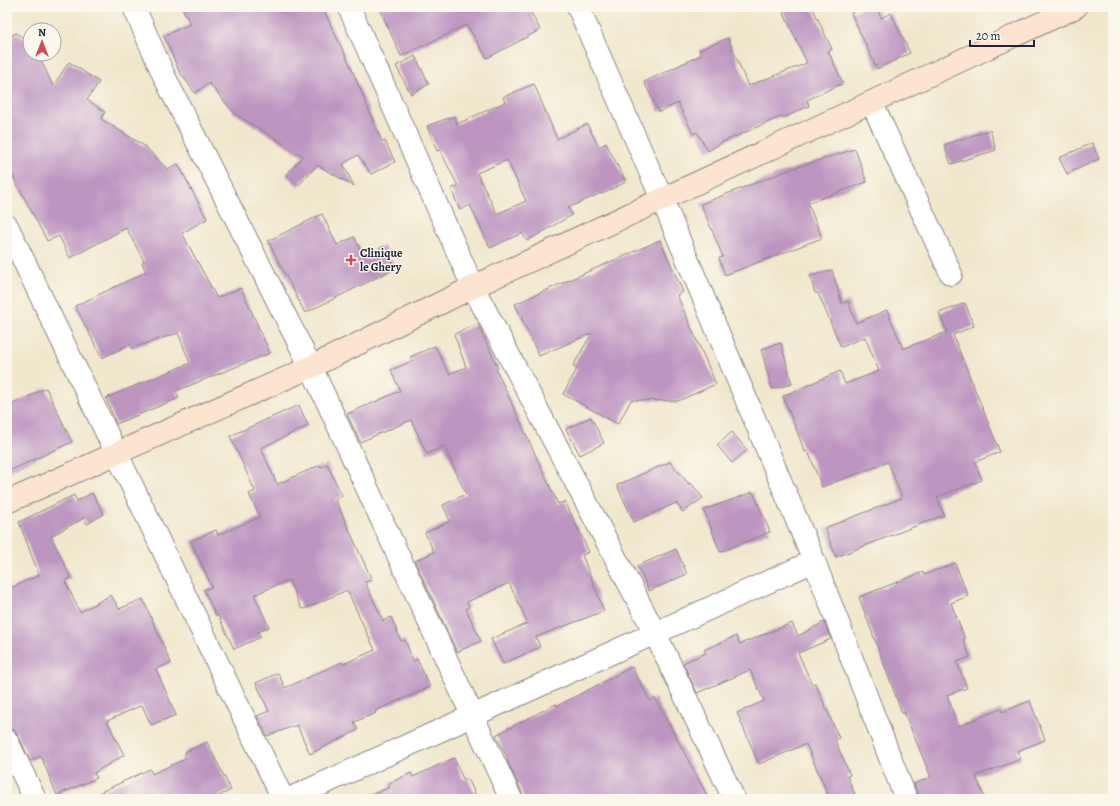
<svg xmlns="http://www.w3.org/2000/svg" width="1120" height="806" font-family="Alegreya,serif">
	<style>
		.building { fill: #bd95c1; fill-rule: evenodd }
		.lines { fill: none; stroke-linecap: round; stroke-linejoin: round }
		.street-casing { stroke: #898484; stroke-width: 24 }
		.secondary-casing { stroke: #898484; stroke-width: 24 }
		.street { stroke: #fff; stroke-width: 22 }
		.secondary { stroke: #fde4d0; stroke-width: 22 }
		.poi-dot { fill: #d1495b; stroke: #fbf7ec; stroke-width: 1.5 }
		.labels { text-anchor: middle; stroke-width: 3; stroke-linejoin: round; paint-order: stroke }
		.poi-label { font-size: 12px; font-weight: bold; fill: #22223b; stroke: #fbf7ec; text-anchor: start }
	</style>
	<rect width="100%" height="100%" fill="#fbf7ec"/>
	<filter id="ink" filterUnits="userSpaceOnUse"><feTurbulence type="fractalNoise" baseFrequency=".025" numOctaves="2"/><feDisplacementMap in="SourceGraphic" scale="8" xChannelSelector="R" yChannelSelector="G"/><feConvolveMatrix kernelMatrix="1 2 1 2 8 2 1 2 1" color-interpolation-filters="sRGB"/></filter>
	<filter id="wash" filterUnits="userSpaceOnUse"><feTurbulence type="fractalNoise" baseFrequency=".012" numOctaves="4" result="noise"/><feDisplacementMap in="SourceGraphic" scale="16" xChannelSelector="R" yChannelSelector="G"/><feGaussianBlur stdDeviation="0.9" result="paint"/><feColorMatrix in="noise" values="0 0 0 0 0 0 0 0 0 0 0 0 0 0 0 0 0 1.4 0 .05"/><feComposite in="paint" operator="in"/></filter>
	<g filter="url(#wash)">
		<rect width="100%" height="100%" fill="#f0e7cc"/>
		<g id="blocks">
			<!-- building -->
			<g class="building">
				<path d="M182,7H322L351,67L382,142L385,141L395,162L371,174L358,155L343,164L354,186L317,165L298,186L286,175L303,156L234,113L209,83L195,93L179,71L164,36L190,24Z"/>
				<path d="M379,7H528L540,30L487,58L467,25L401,56Z"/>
				<path d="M781,7H812L832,49L828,51L843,83L807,100L809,106L783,118L782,116L723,142L708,151L697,132L693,134L678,103L659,112L644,82L701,55L699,50L728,38L748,86L807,63Z"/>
				<path d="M864,7H876L881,18L891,13L910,53L877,69L851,13Z"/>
				<path d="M16,33L30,43V54H38L53,86L69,62L99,82L87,100L105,112L101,119L146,147L167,169L178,164L207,219L182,233L217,298L241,288L270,353L176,391L179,398L116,424L106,398L190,363L178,333L132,348L130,344L102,358L75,306L146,272L142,263L144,261L126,228L70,258L59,236L47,241L8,167L12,165L7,152V38Z"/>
				<path d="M415,56L429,84L411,94L396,66Z"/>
				<path d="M534,84L557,139L587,124L599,147L606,143L626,182L602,194L601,193L568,208L572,215L527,241L522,233L490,248L470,205L460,210L451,189L458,186L440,150L437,151L427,126L454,116L457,124L505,102L503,97ZM507,160L526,201L497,214L477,173Z"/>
				<path d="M990,130L996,150L951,164L944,145Z"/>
				<path d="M1092,143L1099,159L1067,174L1059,158Z"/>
				<path d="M855,149L867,182L808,203L822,238L725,275L719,258L723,257L701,204L794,168Z"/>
				<path d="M322,214L337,245L354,237L364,256L384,246L396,268L305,313L268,241Z"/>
				<path d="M660,240L683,292L677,295L716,384L678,401L631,400L618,424L563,394L577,369L573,366L592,333L539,356L515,304Z"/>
				<path d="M832,270L842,304L848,301L856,323L887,310L903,349L947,332L939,313L965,303L974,326L953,335L1000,452L975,462L982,480L937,497L944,515L836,557L825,528L902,498L888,462L822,487L808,451L805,452L783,396L840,371L845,384L879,371L865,337L841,347L818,293H815L810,276Z"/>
				<path d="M478,324L498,368L496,369L558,504L565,501L589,552L582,555L604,611L536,637L540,647L503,664L491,639L528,623L509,583L467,602L469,607L466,609L481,641L457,652L415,561L434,552L425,533L450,521L443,505L466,494L444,446L427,454L411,420L360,442L347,414L400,391L391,370L412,361L410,357L435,346L449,374L466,367L454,334Z"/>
				<path d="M781,343L792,384L772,389L761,349Z"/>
				<path d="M46,388L72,442L7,472V407Z"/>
				<path d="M299,405L308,426L261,448L276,482L278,484L320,465L321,467L327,464L342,496L335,499L372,580L365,582L383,621L391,617L401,641L405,640L413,661L417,659L430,687L375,711L376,713L354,722L358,730L310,754L297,725L267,736L257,716L269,711L256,683L278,673L285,688L342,662L343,664L375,650L347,590L304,609L301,608L289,580L254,595L269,627L258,632L261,637L234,649L218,615L216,616L204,590L212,587L191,541L216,530L218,535L260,517L249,494L255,491L230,436Z"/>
				<path d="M591,417L604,443L580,455L566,429Z"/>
				<path d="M732,432L747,450L732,463L717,445Z"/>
				<path d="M670,462L689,484L691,483L703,498L683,512L676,503L634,522L617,485Z"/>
				<path d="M753,492L770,532L720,552L704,510Z"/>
				<path d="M92,493L104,514L87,524L84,518L51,536L71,578L65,581L80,612L111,595L119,609L143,599L171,663L156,669L176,715L151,725L142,705L107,721L124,755L94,773L97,778L57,795L41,756L30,761L18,735L14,730L7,729V590L39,575L19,522L74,495L77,501Z"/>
				<path d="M676,549L687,574L649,591L637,566Z"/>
				<path d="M955,563L968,596L951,603L965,639H963L970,657L957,662L967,688L947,695L958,726L1001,709L1002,712L1030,701L1045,740L1017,751L1021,759L976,776L985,799H920L914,784L931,777L904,712L902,713L859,597L923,572L924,575Z"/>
				<path d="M824,622L831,639L798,653L812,684L815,683L839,738L835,740L850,775L847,776L857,799H830L806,744L759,764L737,713L764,701L750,670L697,693L683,663L706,653L704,650L736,636L740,644L792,623L798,636Z"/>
				<path d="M632,667L650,701L655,698L709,799H525L507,760L508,759L496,735L556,704L557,706Z"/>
				<path d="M207,742L231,790L213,799H86L150,769L152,774L185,759V752Z"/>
				<path d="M454,758L463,779H468L478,799H362L390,787L388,784L411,773L413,777Z"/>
			</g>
		</g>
	</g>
	<g filter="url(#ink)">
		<use href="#blocks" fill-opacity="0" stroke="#898484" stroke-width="1"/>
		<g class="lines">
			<!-- street casing -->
			<g class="street-casing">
				<g id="street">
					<path d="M134,7L165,78L311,367L511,799"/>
					<path d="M349,7L473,287L655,633L734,799"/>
					<path d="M578,7L662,199L814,561L906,799"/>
					<path d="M872,103L951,274"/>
					<path d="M7,226L283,799"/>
					<path d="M7,741L35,799"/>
					<path d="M289,799L814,561"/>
				</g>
			</g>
			<!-- secondary casing -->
			<g class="secondary-casing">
				<path id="secondary" d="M7,502L311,367L473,287L1076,7"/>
			</g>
			<!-- street -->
			<use href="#street" class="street"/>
			<!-- secondary -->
			<use href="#secondary" class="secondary"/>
		</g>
	</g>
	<!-- markers -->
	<path class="poi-dot" d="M349 254h4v4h4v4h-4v4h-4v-4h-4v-4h4z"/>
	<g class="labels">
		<!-- poi labels -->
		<g class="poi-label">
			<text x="360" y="257">Clinique<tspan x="360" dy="14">le Ghery</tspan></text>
		</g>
	</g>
	<!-- margin -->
	<rect width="1120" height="806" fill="none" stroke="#fbf7ec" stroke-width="24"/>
	<!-- north arrow -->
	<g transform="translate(42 42)"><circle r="19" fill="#fbf7ec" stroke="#a4a2a5"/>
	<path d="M0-3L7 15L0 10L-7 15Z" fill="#d1495b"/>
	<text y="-6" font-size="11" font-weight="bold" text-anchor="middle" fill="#22223b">N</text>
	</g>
	<!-- scale -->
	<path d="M970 40v6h64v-6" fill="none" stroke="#22223b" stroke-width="2"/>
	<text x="976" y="40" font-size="12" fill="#22223b" stroke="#fbf7ec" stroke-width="3" paint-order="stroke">20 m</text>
</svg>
